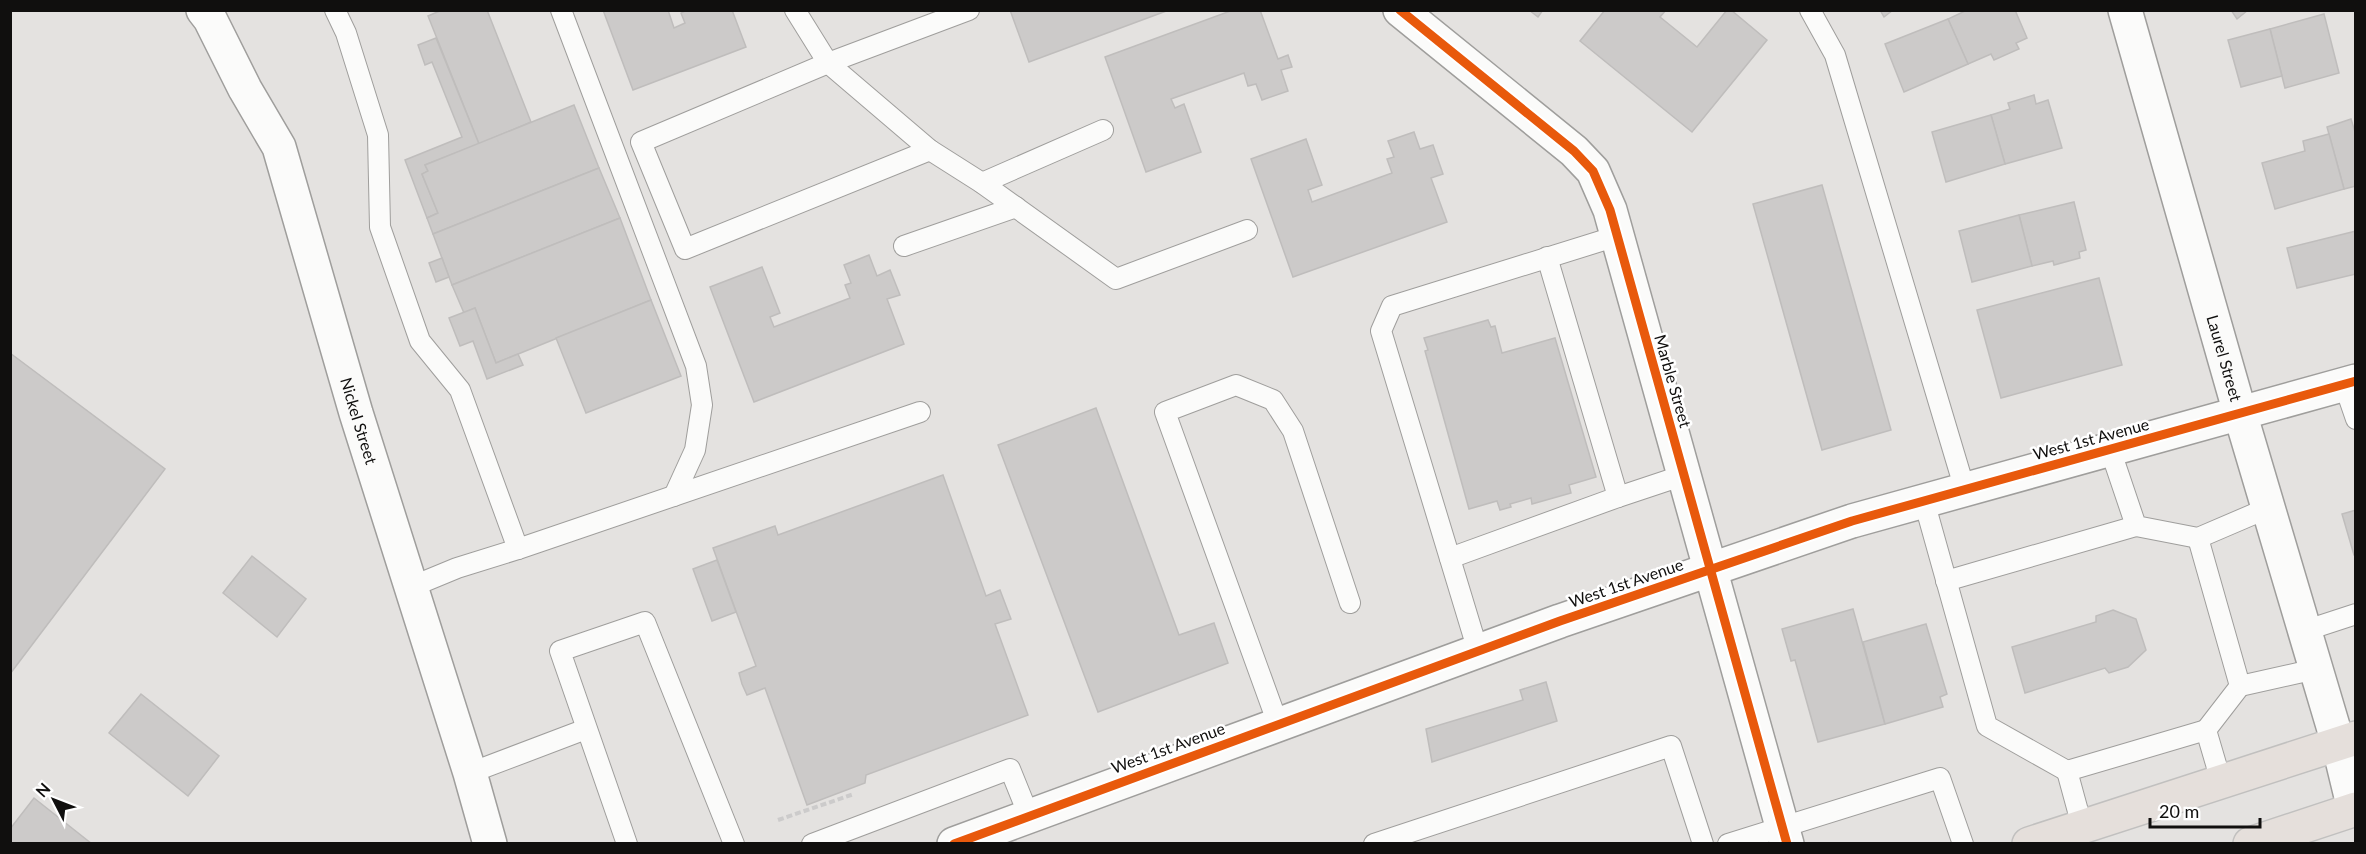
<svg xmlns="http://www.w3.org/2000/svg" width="2366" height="854" font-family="Lato,sans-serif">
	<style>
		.building { fill: #cccac9; stroke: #bfbdbc; stroke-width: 1.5 }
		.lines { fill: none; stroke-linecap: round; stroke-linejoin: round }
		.lane-casing { stroke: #9f9e9c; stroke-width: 22 }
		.street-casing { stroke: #9f9e9c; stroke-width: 36 }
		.secondary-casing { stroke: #9f9e9c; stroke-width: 36 }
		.primary-casing { stroke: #c1c0bf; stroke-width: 36 }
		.path { stroke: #cccbcb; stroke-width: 4; stroke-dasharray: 6 3; stroke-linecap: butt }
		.lane { stroke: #fbfbfa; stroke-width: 20 }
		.street { stroke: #fbfbfa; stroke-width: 33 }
		.secondary { stroke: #fbfbfa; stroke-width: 33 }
		.primary { stroke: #e5dfdb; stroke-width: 33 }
		.cycleway-casing { stroke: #fff; stroke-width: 13 }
		.cycleway { stroke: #e8590c; stroke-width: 9 }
		.labels { text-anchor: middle; stroke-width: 5; stroke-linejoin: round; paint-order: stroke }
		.street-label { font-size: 16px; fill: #100f0e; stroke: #fff }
	</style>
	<rect width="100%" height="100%" fill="#e4e2e0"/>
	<!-- building -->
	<g class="building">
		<path d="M442,10H487L531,122L479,144L428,16Z"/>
		<path d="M603,10H668L674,28L685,23L681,13L687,10H732L746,47L633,90Z"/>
		<path d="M1010,10H1169L1029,62Z"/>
		<path d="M1233,10H1260L1278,59L1288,55L1292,67L1281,70L1288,91L1262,100L1256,84L1248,86L1244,73L1171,99L1175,108L1184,104L1201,152L1146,172L1105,57Z"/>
		<path d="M1529,10H1543L1538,17Z"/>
		<path d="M1605,10H1666L1660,17L1697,47L1727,10H1731L1767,40L1692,132L1580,41Z"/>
		<path d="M1880,10H1893L1884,17Z"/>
		<path d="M1967,10H2015L2027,38L2016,43L2019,49L1994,60L1991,54L1968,64L1948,19Z"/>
		<path d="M2231,10H2248L2237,19Z"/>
		<path d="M2324,14L2339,73L2285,88L2270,29Z"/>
		<path d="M1948,19L1968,64L1904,92L1885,44Z"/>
		<path d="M2270,29L2282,76L2241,87L2228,40Z"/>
		<path d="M436,38L479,144L425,165L428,171L422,174L438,213L427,218L405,160L462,137L432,62L425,65L418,45Z"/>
		<path d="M2034,95L2036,104L2048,100L2062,148L2005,164L1991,115L2010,109L2008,103Z"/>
		<path d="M574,105L599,168L433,234L427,218L438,213L422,174L428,171L425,165Z"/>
		<path d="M1991,115L2005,164L1946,182L1932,132Z"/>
		<path d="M2351,119L2356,135V186L2344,189L2327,127Z"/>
		<path d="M1414,132L1420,149L1433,145L1443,174L1431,178L1447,222L1293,277L1251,159L1306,139L1322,185L1308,190L1312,202L1392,173L1387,159L1394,157L1388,141Z"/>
		<path d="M2329,134L2344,189L2275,209L2262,163L2305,151L2303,141Z"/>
		<path d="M599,168L620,218L452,285L433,234Z"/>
		<path d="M1822,185L1891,430L1822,450L1753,204Z"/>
		<path d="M2074,202L2086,250L2079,252L2080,258L2054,265L2053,261L2032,266L2019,215Z"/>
		<path d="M2019,215L2032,266L1972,282L1959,231Z"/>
		<path d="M620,218L651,300L496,363L475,308L464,313L452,285Z"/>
		<path d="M2356,231V274L2297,288L2287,248Z"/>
		<path d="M869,255L877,276L890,270L900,295L887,299L904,344L754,402L710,287L762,267L780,313L770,317L774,327L850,298L845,285L851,283L844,265Z"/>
		<path d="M442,258L449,277L436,282L429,263Z"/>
		<path d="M2099,278L2122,365L2001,398L1977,310Z"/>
		<path d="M651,300L681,376L586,413L556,338Z"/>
		<path d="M475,308L496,363L518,354L523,365L487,379L473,341L460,346L449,318Z"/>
		<path d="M1488,320L1491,327L1495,326L1502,353L1555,338L1596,477L1569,485L1571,493L1532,504L1531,498L1510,504L1511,507L1500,510L1497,501L1469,509L1425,351L1428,350L1424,338Z"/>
		<path d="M10,353L165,469L10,674Z"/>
		<path d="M1096,408L1179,635L1214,623L1228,663L1098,712L998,445Z"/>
		<path d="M943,475L986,596L1000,590L1011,619L995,624L1028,715L866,775L865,783L807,805L765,688L747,695L742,684L739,673L756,666L713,548L775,526L778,535Z"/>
		<path d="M2356,510V555H2354L2342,514Z"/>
		<path d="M252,556L306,599L277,637L223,593Z"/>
		<path d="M717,560L736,612L712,621L693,569Z"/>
		<path d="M1853,609L1885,724L1818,742L1795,660L1791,661L1782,629Z"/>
		<path d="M2113,610L2136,619L2146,650L2128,667L2109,673L2105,668L2025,693L2012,647L2096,622V616Z"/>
		<path d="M1926,624L1947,694L1940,697L1943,707L1885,724L1863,642Z"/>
		<path d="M1546,682L1557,721L1432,762L1426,729L1523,700L1520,690Z"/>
		<path d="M141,694L219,756L188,796L109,733Z"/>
		<path d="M34,798L92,844H10V829Z"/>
	</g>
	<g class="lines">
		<!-- lane casing -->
		<g class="lane-casing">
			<g id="lane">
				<path d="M335,10L346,33L378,135L380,227L420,341L460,390L518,549L457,568L411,587"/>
				<path d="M561,10L696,366L702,405L695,450L674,496"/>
				<path d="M795,10L828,63L930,150L982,183L1116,279L1247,230"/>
				<path d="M1810,10L1835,55L1965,490"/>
				<path d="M930,150L685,249L641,142L828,63L969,10"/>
				<path d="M982,183L1103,130"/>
				<path d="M904,246L1016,207"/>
				<path d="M2344,384L2356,419"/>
				<path d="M2110,449L2136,526L2198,538L2268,508"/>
				<path d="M1618,497L1684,475"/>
				<path d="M1924,501L1987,726L2067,771L2206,730"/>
				<path d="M2198,538L2240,686L2206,730L2221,781"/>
				<path d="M518,549L920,412"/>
				<path d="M1450,558L1618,497L1547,257"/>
				<path d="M1946,581L2136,526"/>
				<path d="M2304,631L2356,614"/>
				<path d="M1478,651L1381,331L1392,306L1617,236"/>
				<path d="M2240,686L2316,669"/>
				<path d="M1278,724L1165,412L1236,385L1273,400L1293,431L1350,603"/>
				<path d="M2067,771L2082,826"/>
				<path d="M470,773L586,729"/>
				<path d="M627,844L560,651L645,622L734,844"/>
				<path d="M812,844L1010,769L1029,816"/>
				<path d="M1374,844L1671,746L1703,844"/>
				<path d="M1728,844L1940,778L1963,844"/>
			</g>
		</g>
		<!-- street casing -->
		<g class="street-casing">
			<g id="street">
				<path d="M1400,10L1574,151L1593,171L1610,210L1787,844"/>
				<path id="s1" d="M2125,10L2240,413L2338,743L2354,809"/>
				<path d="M954,844L1560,621L1852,521L2356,381"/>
			</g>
		</g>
		<!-- secondary casing -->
		<g class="secondary-casing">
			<g id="secondary">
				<path id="s2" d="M203,10L210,19L245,89L279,147L356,413L470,773L490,844"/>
			</g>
		</g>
		<!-- primary casing -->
		<g class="primary-casing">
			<g id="primary">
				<path d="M2029,844L2356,738"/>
				<path d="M2250,844L2356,809"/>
			</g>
		</g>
		<!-- path -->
		<path class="path" d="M778,820L854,794"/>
		<!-- lane -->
		<use href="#lane" class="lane"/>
		<!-- street -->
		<use href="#street" class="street"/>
		<!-- secondary -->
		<use href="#secondary" class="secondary"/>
		<!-- primary -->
		<use href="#primary" class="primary"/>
		<!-- cycleway casing -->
		<g class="cycleway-casing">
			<g id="cycleway">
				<path d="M1400,10L1574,151L1593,171L1610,210L1787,844"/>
				<path d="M954,844L1560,621L1852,521L2356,381"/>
			</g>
		</g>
		<!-- cycleway -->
		<use href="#cycleway" class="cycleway"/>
	</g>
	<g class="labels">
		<!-- street labels -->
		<g class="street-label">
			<text dy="6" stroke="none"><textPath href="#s1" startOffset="362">Laurel Street</textPath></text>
			<text transform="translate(1673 381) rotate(74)" y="6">Marble Street</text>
			<text dy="6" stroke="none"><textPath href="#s2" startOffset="442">Nickel Street</textPath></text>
			<text transform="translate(2091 439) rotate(-15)" y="6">West 1st Avenue</text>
			<text transform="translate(1626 583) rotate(-19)" y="6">West 1st Avenue</text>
			<text transform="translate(1168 748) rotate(-20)" y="6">West 1st Avenue</text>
		</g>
	</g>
	<!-- border -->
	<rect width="2366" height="854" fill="none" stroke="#100f0e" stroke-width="24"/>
	<!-- north arrow -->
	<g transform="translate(54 800) rotate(312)" stroke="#ffffff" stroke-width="4.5" paint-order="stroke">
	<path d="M0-4.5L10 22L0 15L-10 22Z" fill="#100f0e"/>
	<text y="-9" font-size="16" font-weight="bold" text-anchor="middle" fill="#100f0e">N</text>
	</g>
	<!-- scale -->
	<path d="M2150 818v9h110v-9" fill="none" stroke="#100f0e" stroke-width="3"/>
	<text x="2159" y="818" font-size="18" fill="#100f0e" stroke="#ffffff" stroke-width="4.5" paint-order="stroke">20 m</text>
</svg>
